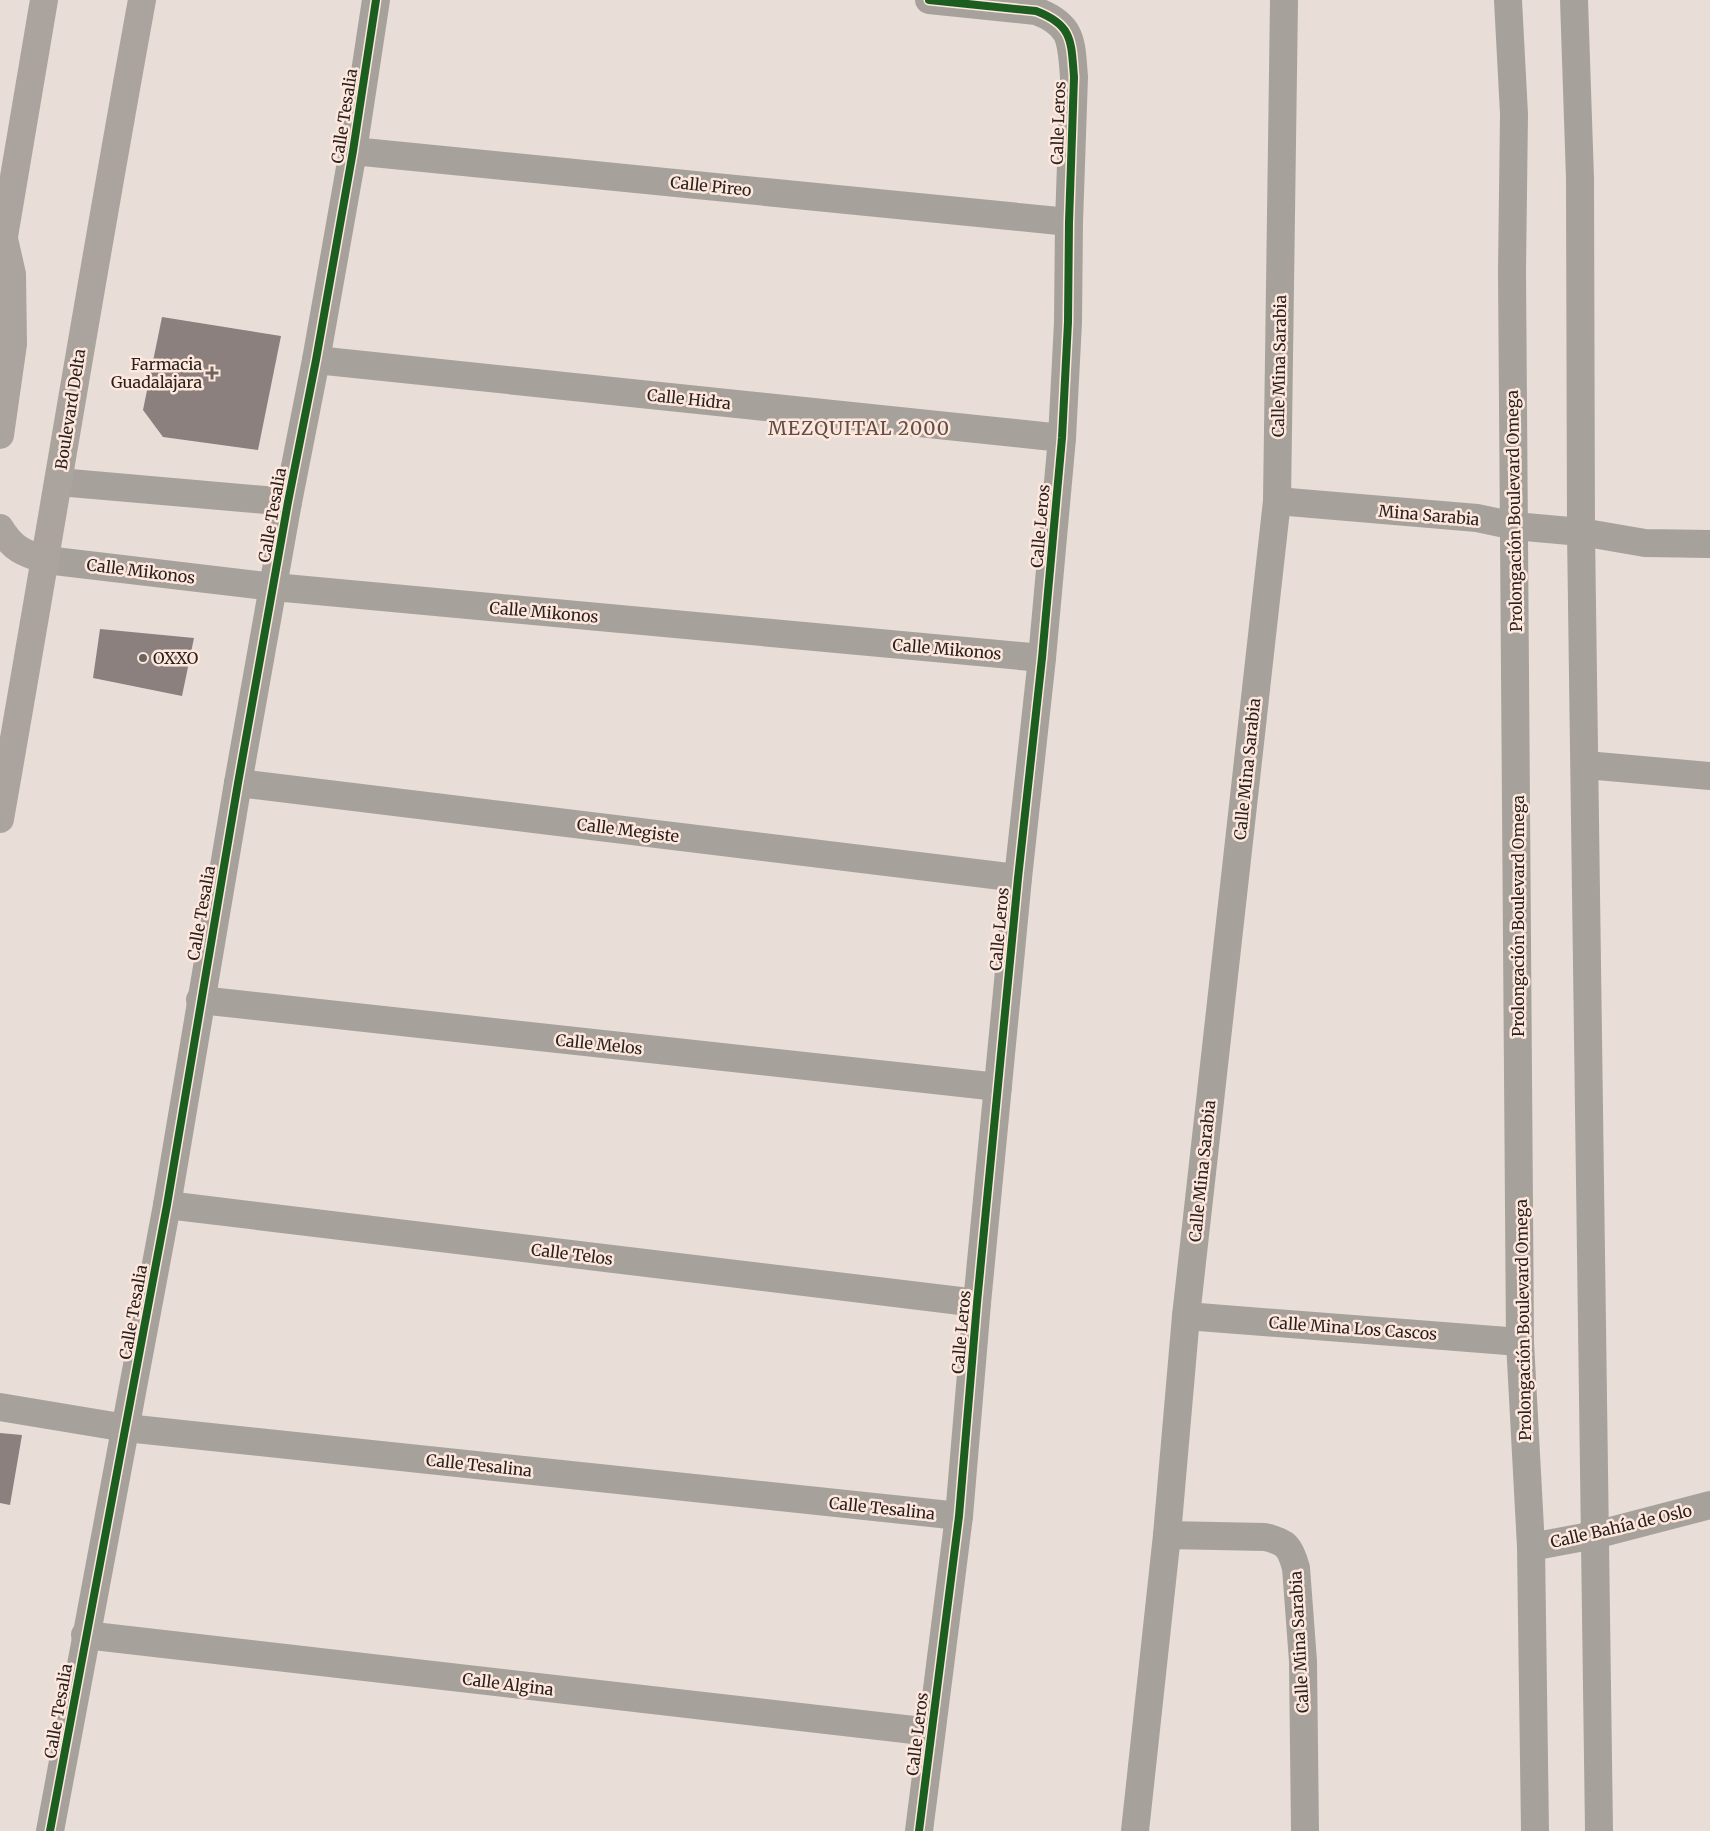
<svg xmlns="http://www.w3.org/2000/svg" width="1710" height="1831" font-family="Merriweather,serif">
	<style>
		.building { fill: #8c807e }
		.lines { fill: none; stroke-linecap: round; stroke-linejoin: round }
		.street { stroke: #a7a19c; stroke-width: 28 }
		.secondary { stroke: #a7a19b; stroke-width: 28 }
		.primary { stroke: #aba49e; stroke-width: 28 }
		.cycleway-casing { stroke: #fee7dd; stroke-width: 11 }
		.cycleway { stroke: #1b5e20; stroke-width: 8 }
		.poi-dot { fill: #6c635e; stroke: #fee7dd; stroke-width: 2 }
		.labels { text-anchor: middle; stroke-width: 5; stroke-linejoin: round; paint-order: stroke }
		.street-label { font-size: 16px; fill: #29211d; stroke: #fee7dd }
		.poi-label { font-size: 16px; fill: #29211d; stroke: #fee7dd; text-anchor: end }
		.quarter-label { font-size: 19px; letter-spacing: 1px; fill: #614f47; stroke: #fee7dd }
	</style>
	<rect width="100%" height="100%" fill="#e9ddd7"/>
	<!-- building -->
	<g class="building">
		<path d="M162,317L281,336L258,450L163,437L143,410Z"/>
		<path d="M100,629L194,638L182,696L93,678Z"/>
		<path d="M0,1433L22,1435L10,1505L0,1503Z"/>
	</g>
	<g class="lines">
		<!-- street -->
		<g class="street">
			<path d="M353,151L1069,222"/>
			<path d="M316,360L1062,438"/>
			<path d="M59,482L288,502"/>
			<path d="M1277,501L1477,518L1515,526L1581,532L1645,543L1710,544"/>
			<path d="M46,560L274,587L1042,658"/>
			<path d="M1586,765L1710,776"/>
			<path d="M238,783L1018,878"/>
			<path d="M200,1000L998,1087"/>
			<path d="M167,1205L977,1303"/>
			<path d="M1186,1316L1520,1342"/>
			<path d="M0,1407L126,1428L959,1516"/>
			<path d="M1167,1535L1265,1537C1286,1542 1290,1546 1296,1568L1303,1661L1305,1831"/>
			<path d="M1531,1547L1595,1535L1710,1505"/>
			<path d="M85,1635L931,1732"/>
			<path d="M50,1831L167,1205L238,783L288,502L316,360L353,151L376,0"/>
			<path d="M919,1831L959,1516L977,1303L1018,878L1042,658L1062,438L1068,322L1069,222L1074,77C1071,41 1073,25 1036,11L929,0"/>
			<path d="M1135,1831L1167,1535L1186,1316L1277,501L1284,0"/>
		</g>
		<!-- secondary -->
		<g class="secondary">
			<path d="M1508,0L1514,114L1512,271L1520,1342L1531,1547L1535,1831"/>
			<path d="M1574,0L1580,179L1581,532L1599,1831"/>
		</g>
		<!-- primary -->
		<g class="primary">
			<path d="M0,260L44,0"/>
			<path d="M0,435L13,344L12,274L4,239"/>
			<path d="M0,528C13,549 23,553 46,560"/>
			<path d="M0,819C48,546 92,273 142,0"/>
		</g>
		<!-- cycleway casing -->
		<g class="cycleway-casing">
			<g id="cycleway">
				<path d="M50,1831L167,1205L238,783L288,502L316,360L353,151L376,0"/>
				<path d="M919,1831L959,1516L977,1303L1018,878L1042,658L1062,438L1068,322L1069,222L1074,77C1071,41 1073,25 1036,11L929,0"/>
			</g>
		</g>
		<!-- cycleway -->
		<use href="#cycleway" class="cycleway"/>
	</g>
	<!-- markers -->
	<g class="poi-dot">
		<path d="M209.5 365.5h5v5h5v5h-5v5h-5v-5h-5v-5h5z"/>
		<circle cx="143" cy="658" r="5"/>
	</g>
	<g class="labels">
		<!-- street labels -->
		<g class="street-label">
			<text transform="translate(344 116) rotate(-81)" y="6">Calle Tesalia</text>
			<text transform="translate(1058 123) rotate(-88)" y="6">Calle Leros</text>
			<text transform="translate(711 186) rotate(6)" y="6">Calle Pireo</text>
			<text transform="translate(1279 366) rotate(-89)" y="6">Calle Mina Sarabia</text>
			<text transform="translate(689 399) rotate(6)" y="6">Calle Hidra</text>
			<text transform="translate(70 409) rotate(-81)" y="6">Boulevard Delta</text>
			<text transform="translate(1514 511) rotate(-91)" y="6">Prolongación Boulevard Omega</text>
			<text transform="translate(272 515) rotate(-80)" y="6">Calle Tesalia</text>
			<text transform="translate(1429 515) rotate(5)" y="6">Mina Sarabia</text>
			<text transform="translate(1040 526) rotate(-85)" y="6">Calle Leros</text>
			<text transform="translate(141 571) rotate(7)" y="6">Calle Mikonos</text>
			<text transform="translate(544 612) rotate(5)" y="6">Calle Mikonos</text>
			<text transform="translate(947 649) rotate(5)" y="6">Calle Mikonos</text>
			<text transform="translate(1247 769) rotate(-84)" y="6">Calle Mina Sarabia</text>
			<text transform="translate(628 830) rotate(7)" y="6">Calle Megiste</text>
			<text transform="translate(201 913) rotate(-80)" y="6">Calle Tesalia</text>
			<text transform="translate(1518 916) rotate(-90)" y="6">Prolongación Boulevard Omega</text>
			<text transform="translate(999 929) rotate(-85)" y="6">Calle Leros</text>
			<text transform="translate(599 1044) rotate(6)" y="6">Calle Melos</text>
			<text transform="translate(1202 1171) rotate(-84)" y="6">Calle Mina Sarabia</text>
			<text transform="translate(572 1254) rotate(7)" y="6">Calle Telos</text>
			<text transform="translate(133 1312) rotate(-80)" y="6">Calle Tesalia</text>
			<text transform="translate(1523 1320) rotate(-91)" y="6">Prolongación Boulevard Omega</text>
			<text transform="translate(1353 1328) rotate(4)" y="6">Calle Mina Los Cascos</text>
			<text transform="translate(961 1332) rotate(-85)" y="6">Calle Leros</text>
			<text transform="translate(479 1465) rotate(6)" y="6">Calle Tesalina</text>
			<text transform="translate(882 1508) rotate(6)" y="6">Calle Tesalina</text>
			<text transform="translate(1621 1526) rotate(-13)" y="6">Calle Bahía de Oslo</text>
			<text transform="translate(1299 1642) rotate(-93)" y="6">Calle Mina Sarabia</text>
			<text transform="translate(508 1684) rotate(7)" y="6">Calle Algina</text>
			<text transform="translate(58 1711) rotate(-80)" y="6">Calle Tesalia</text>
			<text transform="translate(917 1734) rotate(-83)" y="6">Calle Leros</text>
		</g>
		<!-- poi labels -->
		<g class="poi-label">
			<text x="202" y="370">Farmacia<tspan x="202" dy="18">Guadalajara</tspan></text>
			<text x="153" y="664" text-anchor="start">OXXO</text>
		</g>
		<!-- quarter labels -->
		<g class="quarter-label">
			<text x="859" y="435">MEZQUITAL 2000</text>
		</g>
	</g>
</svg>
